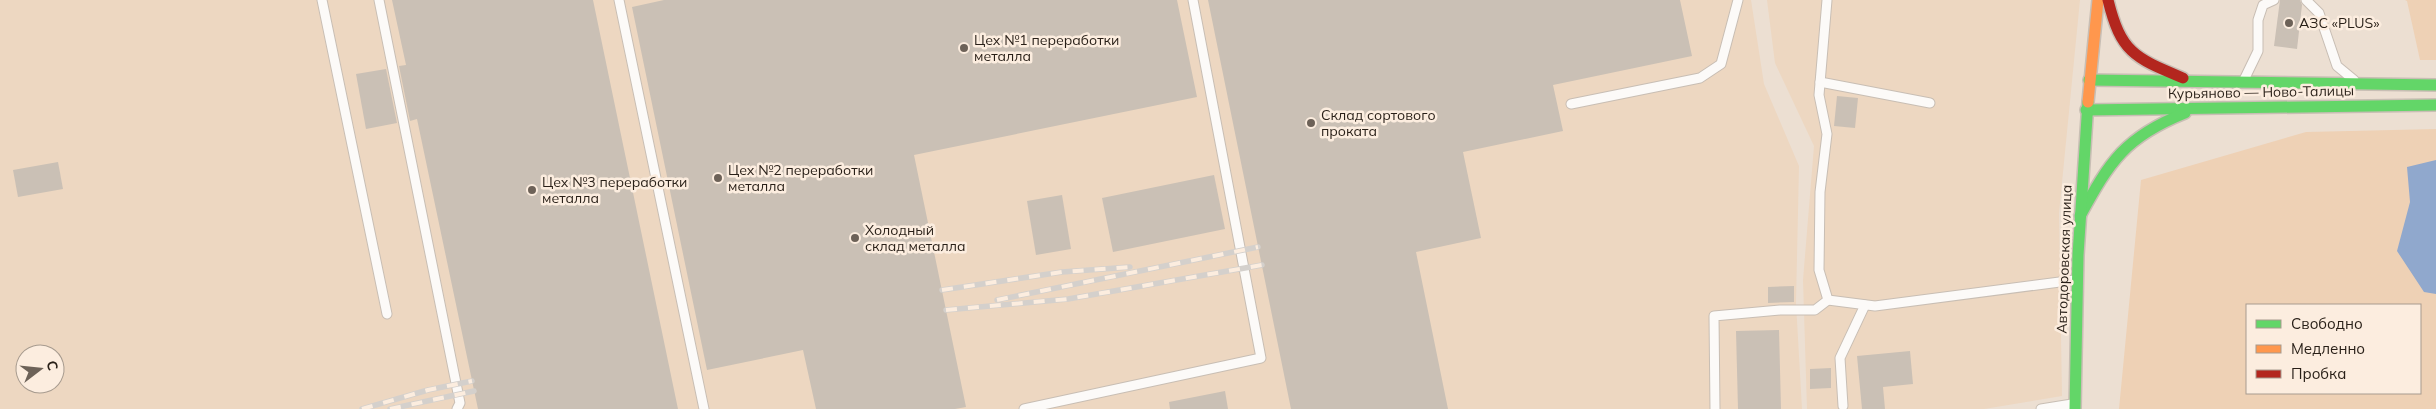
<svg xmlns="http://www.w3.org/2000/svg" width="2436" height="409" font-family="Mulish,sans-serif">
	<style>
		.built { fill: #edd7c1; fill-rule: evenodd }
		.green { fill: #eed1b5; fill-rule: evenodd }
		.water { fill: #90a8cd }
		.building { fill: #cac0b5 }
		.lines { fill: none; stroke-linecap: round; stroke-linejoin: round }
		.lane-casing { stroke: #c8beb4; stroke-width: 11 }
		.fast-casing { stroke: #c8beb4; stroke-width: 14 }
		.slow-casing { stroke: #c8beb4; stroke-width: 14 }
		.jam-casing { stroke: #c8beb4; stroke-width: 14 }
		.lane { stroke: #fcfaf8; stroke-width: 9 }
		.fast { stroke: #63d668; stroke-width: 11 }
		.slow { stroke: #ff974d; stroke-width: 11 }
		.jam { stroke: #b3261e; stroke-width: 11 }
		.rail-casing { stroke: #d4d0cc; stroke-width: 5.5 }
		.rail { stroke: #fceddf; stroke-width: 4; stroke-dasharray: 11; stroke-linecap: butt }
		.poi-dot { fill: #6d6258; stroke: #fceddf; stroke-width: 2 }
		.labels { text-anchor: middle; stroke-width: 5; stroke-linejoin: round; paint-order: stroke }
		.poi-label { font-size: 14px; fill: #281f17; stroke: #fceddf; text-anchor: start }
		.street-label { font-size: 14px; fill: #281f17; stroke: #fceddf }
	</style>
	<rect width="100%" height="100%" fill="#ecdfd2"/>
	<!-- built -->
	<g class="built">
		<path d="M0,0H1751L1764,84L1799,166L1796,303L1802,409H0ZM25,354H55V384H25Z"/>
		<path d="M1767,0H2080L2059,213L2062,396L1984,409H1807L1803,280L1814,146L1775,63Z"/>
	</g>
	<!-- green -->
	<g class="green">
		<path d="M2405,0H2436V60H2420L2407,1Z"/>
		<path d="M2436,129V409H2119L2141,180L2306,132ZM2247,305H2420V393H2247Z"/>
	</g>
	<!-- water -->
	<path class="water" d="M2436,160V294L2424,292L2397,251L2410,202L2407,167Z"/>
	<!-- building -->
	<g class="building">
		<path d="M392,0H593L678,409H478L417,119L410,121L399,66L406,65Z"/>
		<path d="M664,0H1177L1197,97L914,155L966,407L955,409H816L803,350L707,370L632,7Z"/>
		<path d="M1208,0H1680L1692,56L1553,85L1563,131L1463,152L1481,238L1416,252L1448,409H1291Z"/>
		<path d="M2280,0H2300L2302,5L2297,49L2274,46Z"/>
		<path d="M386,69L397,123L366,129L356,74Z"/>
		<path d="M1837,96L1858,98L1855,128L1834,126Z"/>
		<path d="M58,162L63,189L18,197L13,170Z"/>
		<path d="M1214,175L1225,229L1113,252L1102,198Z"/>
		<path d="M1062,195L1071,249L1036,255L1027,201Z"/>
		<path d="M1794,286V302L1768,303V287Z"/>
		<path d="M1779,330L1781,409H1738L1736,331Z"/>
		<path d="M1910,351L1913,384L1883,387L1885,409H1862L1857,356Z"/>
		<path d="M1831,368V388L1810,389V369Z"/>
		<path d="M1225,391L1228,409H1170L1169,402Z"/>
	</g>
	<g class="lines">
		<!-- lane casing -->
		<g class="lane-casing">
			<g id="lane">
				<path d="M322,0L387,314"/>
				<path d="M379,0L460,403L457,409"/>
				<path d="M619,0L704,409"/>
				<path d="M1827,0L1819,95L1827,134L1820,192L1819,270L1828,300L1875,306L2075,280"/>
				<path d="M2306,0L2319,13L2337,66L2354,80"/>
				<path d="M1820,82L1930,103"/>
				<path d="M2243,82L2258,51V20L2263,5L2274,0"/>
				<path d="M1571,104L1700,78L1721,64L1738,0"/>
				<path d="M1843,406L1840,358L1865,305"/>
				<path d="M1024,409L1261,358L1193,0"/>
				<path d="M1715,409L1714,316L1780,310H1815L1828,300"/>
				<path d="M2041,409L2072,404"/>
			</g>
		</g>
		<!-- fast casing -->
		<g class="fast-casing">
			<g id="fast">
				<path d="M2089,80L2436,85"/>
				<path d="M2086,110L2436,105"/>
				<path d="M2080,216C2110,161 2125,137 2185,113"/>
				<path d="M2075,409L2078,255L2088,102"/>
			</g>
		</g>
		<!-- slow casing -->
		<g class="slow-casing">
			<path id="slow" d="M2088,102L2098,0"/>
		</g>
		<!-- jam casing -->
		<g class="jam-casing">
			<path id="jam" d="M2108,0C2121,53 2135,58 2183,78"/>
		</g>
		<!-- lane -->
		<use href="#lane" class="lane"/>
		<!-- fast -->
		<use href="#fast" class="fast"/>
		<!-- slow -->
		<use href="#slow" class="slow"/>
		<!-- jam -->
		<use href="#jam" class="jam"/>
		<!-- rail casing -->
		<g class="rail-casing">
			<g id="rail">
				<path d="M942,290L1062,272L1130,267"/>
				<path d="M997,300L1258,247"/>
				<path d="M946,310L1068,299L1262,265"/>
				<path d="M362,409L428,390L472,381"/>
				<path d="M390,409L474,391"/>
			</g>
		</g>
		<!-- rail -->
		<use href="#rail" class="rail"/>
	</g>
	<!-- markers -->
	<g class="poi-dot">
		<circle cx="2289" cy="23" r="5"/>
		<circle cx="964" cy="48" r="5"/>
		<circle cx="1311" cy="123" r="5"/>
		<circle cx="718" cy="178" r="5"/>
		<circle cx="532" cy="190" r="5"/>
		<circle cx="855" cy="238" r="5"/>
	</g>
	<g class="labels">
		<!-- poi labels -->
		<g class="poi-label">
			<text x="2299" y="28">АЗС «PLUS»</text>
			<text x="974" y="45">Цех №1 переработки<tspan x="974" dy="16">металла</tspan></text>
			<text x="1321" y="120">Склад сортового<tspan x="1321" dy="16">проката</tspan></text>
			<text x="728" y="175">Цех №2 переработки<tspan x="728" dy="16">металла</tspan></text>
			<text x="542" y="187">Цех №3 переработки<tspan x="542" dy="16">металла</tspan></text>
			<text x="865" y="235">Холодный<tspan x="865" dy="16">склад металла</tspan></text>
		</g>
		<!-- street labels -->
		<g class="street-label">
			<text transform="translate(2261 92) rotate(-1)" y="5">Курьяново — Ново-Талицы</text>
			<text transform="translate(2064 259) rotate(-88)" y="5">Автодоровская улица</text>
		</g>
	</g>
	<!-- legend -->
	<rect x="2246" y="304" width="175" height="90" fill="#fceddf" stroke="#a79b8f"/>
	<rect x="2256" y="320" width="25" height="8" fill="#63d668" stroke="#a79b8f"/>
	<text x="2291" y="329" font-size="15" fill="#281f17">Свободно</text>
	<rect x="2256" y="345" width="25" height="8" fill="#ff974d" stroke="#a79b8f"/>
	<text x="2291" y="354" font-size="15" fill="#281f17">Медленно</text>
	<rect x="2256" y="370" width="25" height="8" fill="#b3261e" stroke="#a79b8f"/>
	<text x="2291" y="379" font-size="15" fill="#281f17">Пробка</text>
	<!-- north arrow -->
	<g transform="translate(40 369) rotate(74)"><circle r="24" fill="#fceddf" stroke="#a79b8f"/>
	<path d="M0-4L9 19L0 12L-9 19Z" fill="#6d6258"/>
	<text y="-8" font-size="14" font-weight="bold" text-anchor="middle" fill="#281f17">С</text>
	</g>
</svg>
